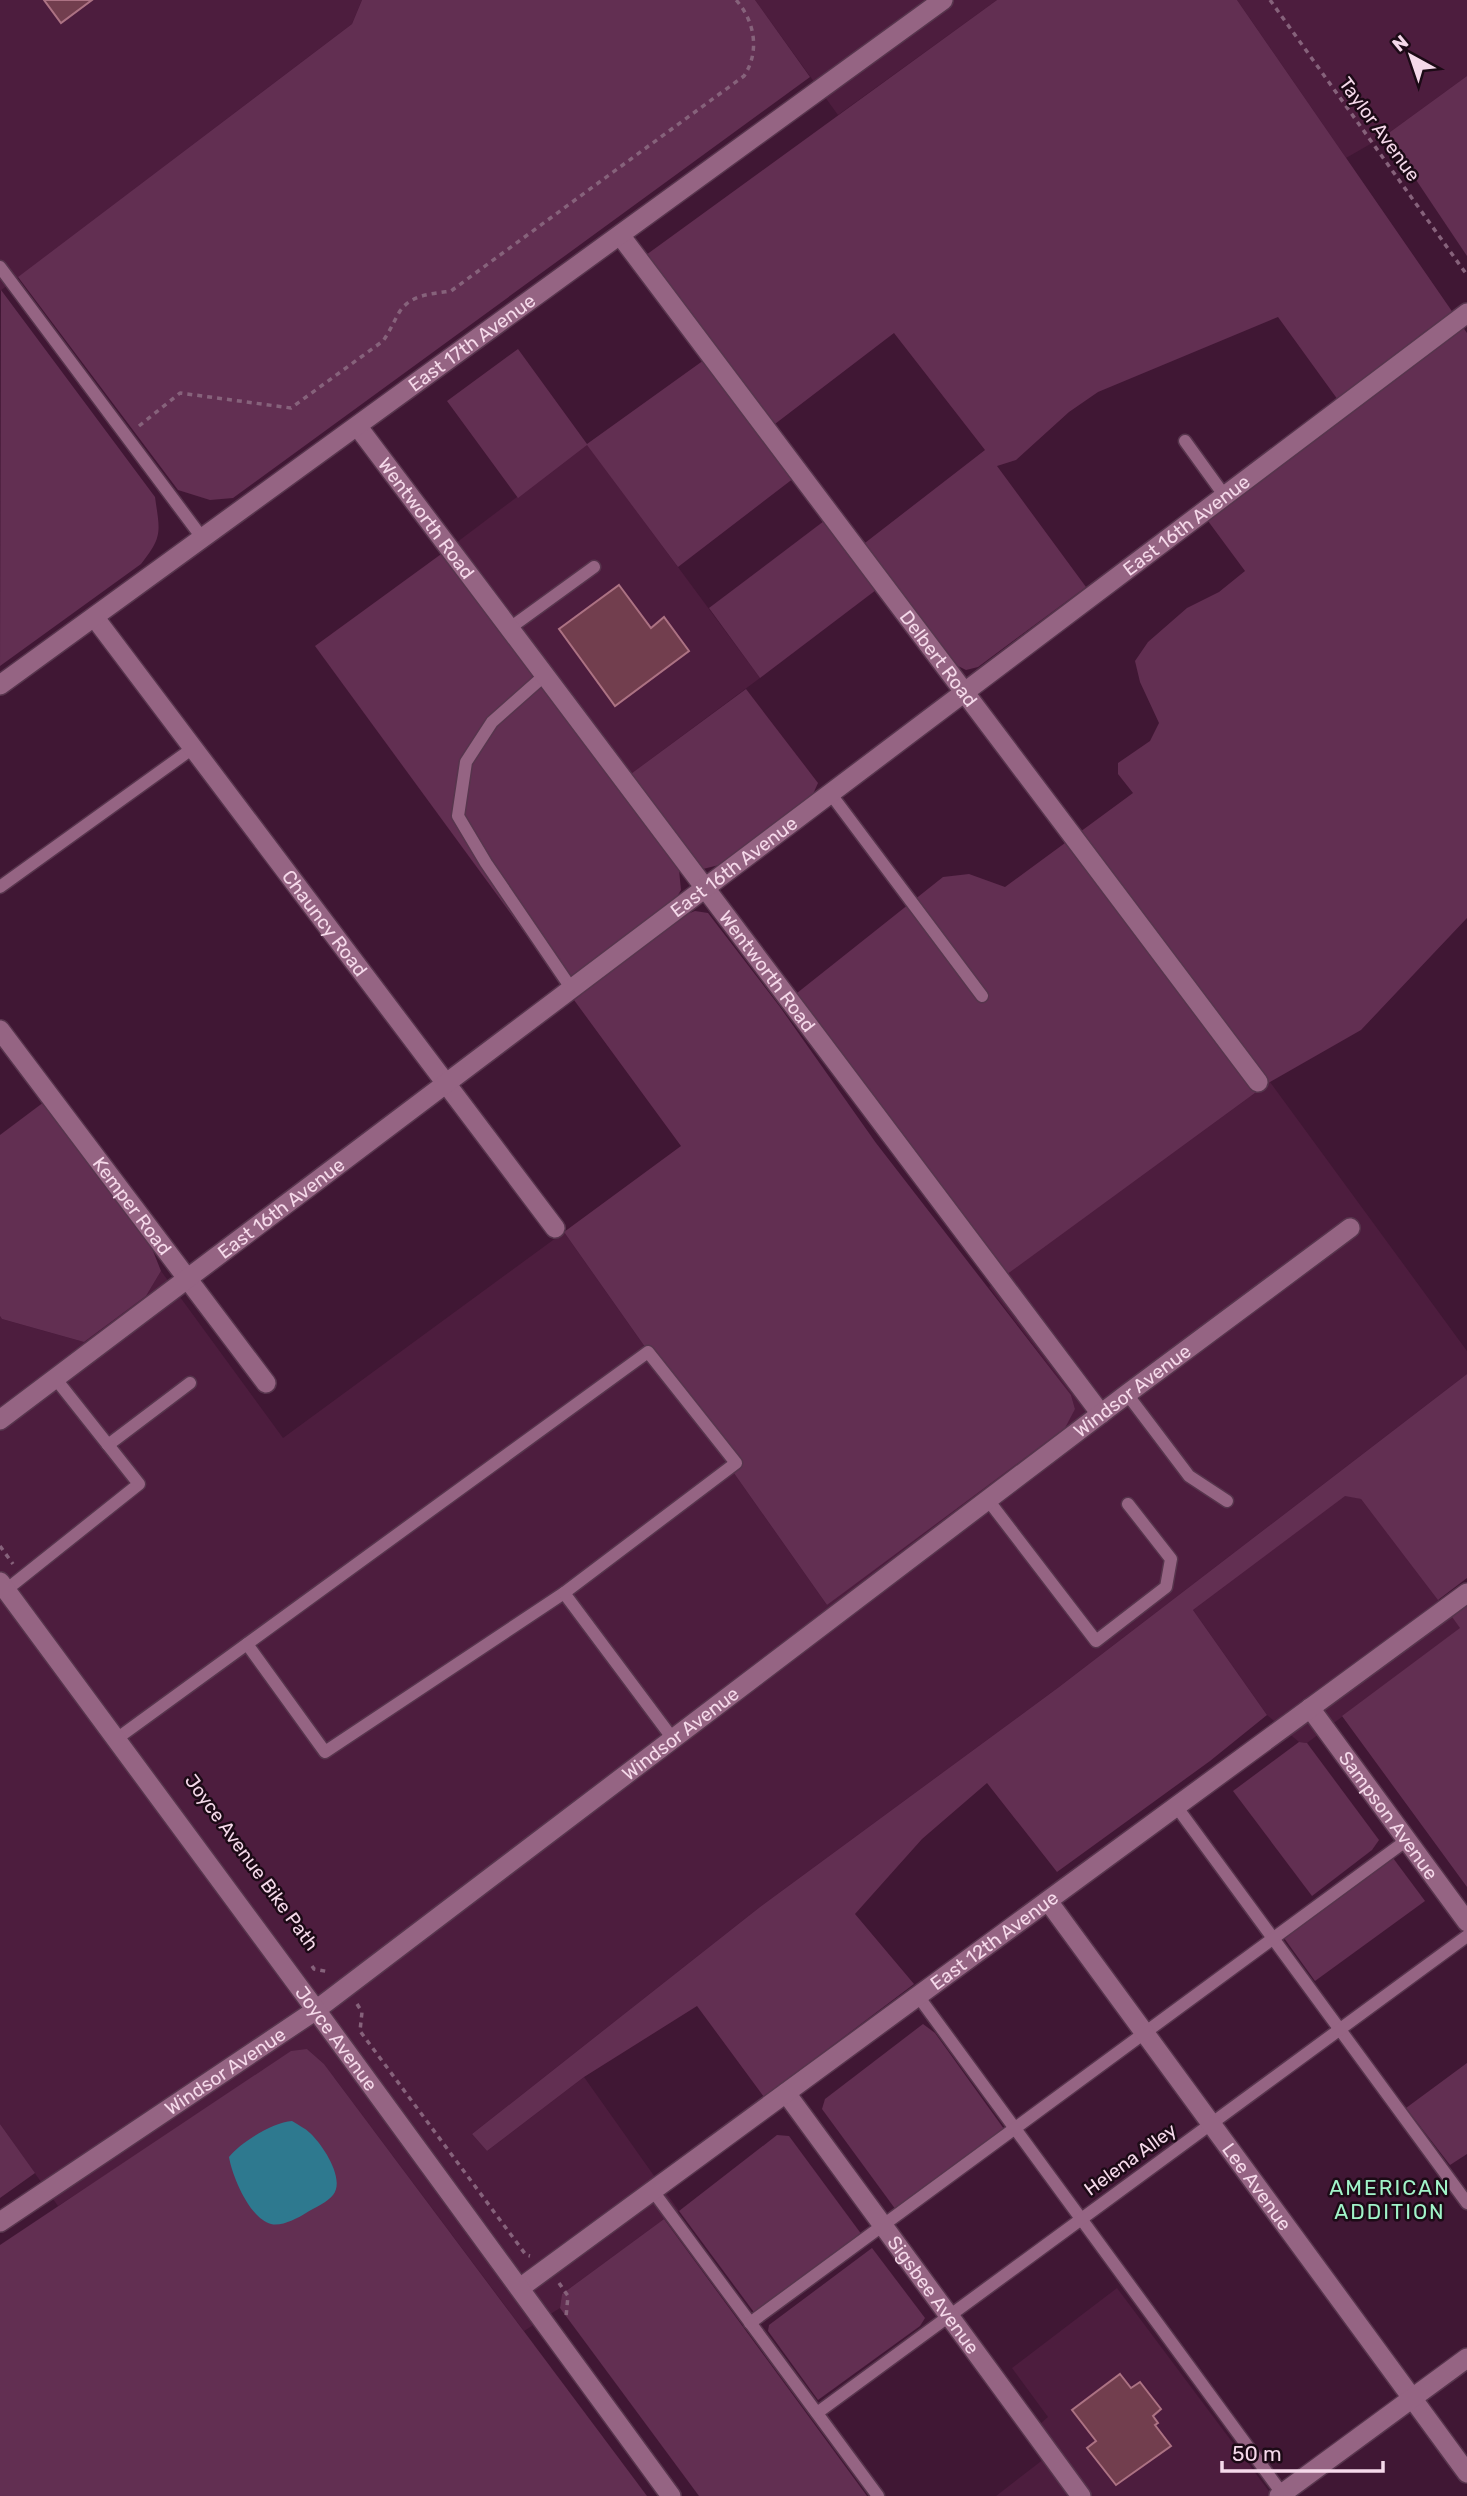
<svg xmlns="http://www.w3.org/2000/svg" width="1467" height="2496" font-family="Rubik,sans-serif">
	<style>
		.built { fill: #4d1d3e }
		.green { fill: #622f52 }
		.water { fill: #2e798f }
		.building { fill: #723e4e; stroke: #ac7283; stroke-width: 2 }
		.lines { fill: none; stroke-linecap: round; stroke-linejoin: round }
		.service-casing { stroke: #57354d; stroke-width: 15 }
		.minor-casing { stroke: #57354d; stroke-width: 22 }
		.tertiary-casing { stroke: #57354d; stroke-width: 22 }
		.path { stroke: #86627b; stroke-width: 3.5; stroke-dasharray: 5 5; stroke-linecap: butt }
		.service { stroke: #956483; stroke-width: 12 }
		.minor { stroke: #956483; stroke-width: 19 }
		.tertiary { stroke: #956483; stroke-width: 19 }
		.labels { text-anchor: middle; stroke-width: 5; stroke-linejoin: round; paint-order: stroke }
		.street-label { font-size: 19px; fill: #f5d9ea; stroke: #1c0a16 }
		.neighbourhood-label { font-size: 21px; letter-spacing: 2px; fill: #a1f4c9; stroke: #1c0a16 }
	</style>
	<rect width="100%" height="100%" fill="#401734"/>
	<!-- built -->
	<g class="built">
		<path d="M0,0H362L352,24L0,291Z"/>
		<path d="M755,0H997L838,115Z"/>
		<path d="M1237,0H1467V76L1386,135L1346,158Z"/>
		<path d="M587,444L760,678L616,785L444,552Z"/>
		<path d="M1270,1082L1467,1351V1374L1059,1687L760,1907L472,2134L487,2151L584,2077L679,2211L664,2219L562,2294L560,2308L524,2331L324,2064L307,2049L166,2136L58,2206L0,2124V1316L2,1319L84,1342L146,1296L161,1271L283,1438L564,1232L827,1605L1075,1409L1071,1395L989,1287Z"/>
		<path d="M1345,1495L1361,1499L1461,1628L1307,1743L1299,1742L1267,1715L1193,1610Z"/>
		<path d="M1117,2288L1271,2494L1269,2496H996L1049,2455L1032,2431L1048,2417L1012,2368Z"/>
	</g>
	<!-- green -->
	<g class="green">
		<path d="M362,0H755L810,77L233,498L210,500L178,490L18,277L352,24Z"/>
		<path d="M997,0H1237L1467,333V918L1361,1030L1270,1082L1006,1275L792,997L943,877L969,874L1005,887L1133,793L1118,774V763L1150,741L1159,723L1140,682L1135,661L1148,642L1187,608L1219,592L1245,571L1208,521L1437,340L1428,329L1338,400L1278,317L1098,392L1069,412L1016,460L997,466L1086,587L978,667L966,670L952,663L861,546L985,450L894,333L771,427L646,255Z"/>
		<path d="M1467,76V256L1386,135Z"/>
		<path d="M1,290L155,497C160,532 163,536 141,564L0,666Z"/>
		<path d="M518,349L587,444L704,360L794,478L678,567L587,445L518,498L447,401Z"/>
		<path d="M824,521L876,590L760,678L709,608Z"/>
		<path d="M444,552L679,870L681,890L675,900L563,985L315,646Z"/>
		<path d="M746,689L818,783L813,794L719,865L703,869L693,862L628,776Z"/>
		<path d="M695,911L708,913L780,1007L876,1143L1071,1395L1075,1409L1065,1428L827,1605L564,1232L681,1146L574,1000L682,916Z"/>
		<path d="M44,1102L147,1236L161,1271L146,1296L84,1342L2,1319L0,1316V1135Z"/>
		<path d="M1467,1374V1578L1438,1600L1361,1499L1345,1496L1193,1610L1267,1715L1210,1761L1057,1872L987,1783L922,1839L855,1914L914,1984L764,2097L697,2006L584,2077L487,2151L472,2134L760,1907L1059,1687Z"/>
		<path d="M1467,1601V1887L1342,1716L1460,1628L1450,1614Z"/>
		<path d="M1299,1742L1307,1743L1379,1840L1372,1850L1312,1896L1233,1791Z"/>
		<path d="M1393,1858L1425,1901L1315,1981L1284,1938L1379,1864Z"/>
		<path d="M923,2024L935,2033L1004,2129L896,2210L822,2109L825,2099Z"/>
		<path d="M307,2049L324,2064L647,2496H0V2245L291,2051Z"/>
		<path d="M1467,2063V2154L1450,2165L1406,2108Z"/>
		<path d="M0,2124L35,2173L0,2198Z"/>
		<path d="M777,2135L789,2136L862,2235L756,2315L679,2211Z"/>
		<path d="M664,2219L867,2496H699L560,2308L562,2294Z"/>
		<path d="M872,2248L925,2318L920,2326L818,2400L768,2331L769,2325Z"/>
	</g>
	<!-- water -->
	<path class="water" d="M292,2121C298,2125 305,2128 310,2133C322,2144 346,2179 333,2195C328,2202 314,2208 306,2213C298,2218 281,2227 271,2224C250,2219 232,2176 229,2157C240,2143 273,2122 292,2121Z"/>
	<!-- building -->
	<g class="building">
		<path d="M44,0H92L61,23Z"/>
		<path d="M619,585L651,628L664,617L689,651L615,706L559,629Z"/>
		<path d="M1120,2374L1131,2388L1140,2382L1161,2409L1153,2416L1158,2423L1155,2425L1171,2446L1116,2485L1087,2448L1096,2441L1072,2410Z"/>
	</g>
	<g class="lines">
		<!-- service casing -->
		<g class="service-casing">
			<g id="service">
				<path d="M0,267L203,539"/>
				<path d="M1185,441L1224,495"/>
				<path d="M510,628L594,567"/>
				<path d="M545,675L492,722L466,762L458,816L486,863L571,988"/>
				<path d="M830,793L982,996"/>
				<path d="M0,887L193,748"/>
				<path d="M1127,1394L1189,1476L1227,1501"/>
				<path d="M108,1445L190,1383"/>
				<path d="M988,1500L1096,1641L1166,1587L1171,1559L1128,1504"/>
				<path d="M6,1590L139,1484L55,1378"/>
				<path d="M247,1644L325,1752L564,1593"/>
				<path d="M115,1740L648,1352L736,1463L564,1593L673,1739"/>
				<path d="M1176,1806L1467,2203"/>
				<path d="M918,1996L1284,2496"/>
				<path d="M653,2191L878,2496"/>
				<path d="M750,2323L1407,1840"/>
				<path d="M817,2413L1467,1936"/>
			</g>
		</g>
		<!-- minor casing -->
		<g class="minor-casing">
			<g id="minor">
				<path id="s1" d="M620,235L1258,1082"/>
				<path id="s2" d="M358,427L1101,1414"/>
				<path id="s3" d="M95,618L555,1228"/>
				<path id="s4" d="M0,1030L266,1383"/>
				<path id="s5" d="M0,1420L1467,313"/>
				<path id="s6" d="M1310,1708L1467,1922"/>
				<path id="s7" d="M1048,1901L1467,2473"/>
				<path id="s8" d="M786,2093L1081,2496"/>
				<path id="s9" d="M0,2222L316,2010L1127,1394L1350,1228"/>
				<path id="s10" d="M520,2288L1467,1593"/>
				<path d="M1279,2496L1467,2358"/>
			</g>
		</g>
		<!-- tertiary casing -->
		<g class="tertiary-casing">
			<g id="tertiary">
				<path id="s11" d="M0,685L943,0"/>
				<path id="s12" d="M0,1582L316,2010L671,2496"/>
			</g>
		</g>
		<!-- path -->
		<g class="path">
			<path d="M1270,0L1467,275"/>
			<path d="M139,426L180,393L291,408L383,341C390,331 394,321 400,311C412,294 432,294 451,291L744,76C760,52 755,21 736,0"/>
			<path d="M0,1546L13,1564"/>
			<path d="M312,1966L314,1969L330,1972"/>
			<path d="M357,2004L362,2012L360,2031L526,2255L530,2256"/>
			<path d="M559,2283L568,2296L566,2317"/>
		</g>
		<!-- service -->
		<use href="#service" class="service"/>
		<!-- minor -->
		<use href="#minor" class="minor"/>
		<!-- tertiary -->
		<use href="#tertiary" class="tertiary"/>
	</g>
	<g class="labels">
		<!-- street labels -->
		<g class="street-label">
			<text transform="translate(1380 129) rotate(54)" y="7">Taylor Avenue</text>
			<text dy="7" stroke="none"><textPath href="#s11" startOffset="583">East 17th Avenue</textPath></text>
			<text dy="7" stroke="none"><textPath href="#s2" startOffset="114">Wentworth Road</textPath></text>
			<text dy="7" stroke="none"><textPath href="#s5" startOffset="1486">East 16th Avenue</textPath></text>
			<text dy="7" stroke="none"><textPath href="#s1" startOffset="530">Delbert Road</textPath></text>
			<text dy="7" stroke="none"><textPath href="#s5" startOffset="919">East 16th Avenue</textPath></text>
			<text dy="7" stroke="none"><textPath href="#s3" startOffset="382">Chauncy Road</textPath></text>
			<text dy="7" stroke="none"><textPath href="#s2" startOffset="681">Wentworth Road</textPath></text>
			<text dy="7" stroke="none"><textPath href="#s4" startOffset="220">Kemper Road</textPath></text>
			<text dy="7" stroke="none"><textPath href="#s5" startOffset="352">East 16th Avenue</textPath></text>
			<text dy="7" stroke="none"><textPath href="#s9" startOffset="1405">Windsor Avenue</textPath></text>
			<text dy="7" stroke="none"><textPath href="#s9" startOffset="838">Windsor Avenue</textPath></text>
			<text dy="7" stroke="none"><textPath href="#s6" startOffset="133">Sampson Avenue</textPath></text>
			<text transform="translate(252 1862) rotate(54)" y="7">Joyce Avenue Bike Path</text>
			<text dy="7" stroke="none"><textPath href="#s10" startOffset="588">East 12th Avenue</textPath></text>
			<text dy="7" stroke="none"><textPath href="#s12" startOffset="567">Joyce Avenue</textPath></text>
			<text dy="7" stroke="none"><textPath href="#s9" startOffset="271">Windsor Avenue</textPath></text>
			<text transform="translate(1130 2159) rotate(-36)" y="7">Helena Alley</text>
			<text dy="7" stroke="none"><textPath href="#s7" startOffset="354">Lee Avenue</textPath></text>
			<text dy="7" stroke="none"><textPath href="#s8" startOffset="250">Sigsbee Avenue</textPath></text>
		</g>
		<!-- neighbourhood labels -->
		<g class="neighbourhood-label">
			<text x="1390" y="2195">AMERICAN<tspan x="1390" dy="24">ADDITION</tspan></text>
		</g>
	</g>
	<!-- north arrow -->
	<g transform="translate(1411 56) rotate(320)" stroke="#1c0a16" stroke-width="5" paint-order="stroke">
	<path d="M0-5L12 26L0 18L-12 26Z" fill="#f5d9ea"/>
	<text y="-10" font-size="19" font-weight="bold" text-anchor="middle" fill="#f5d9ea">N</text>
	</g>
	<!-- scale -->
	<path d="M1222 2461v10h161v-10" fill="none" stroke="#f5d9ea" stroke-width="3.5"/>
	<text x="1232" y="2461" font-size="21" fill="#f5d9ea" stroke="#1c0a16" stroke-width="5" paint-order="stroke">50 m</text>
</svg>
